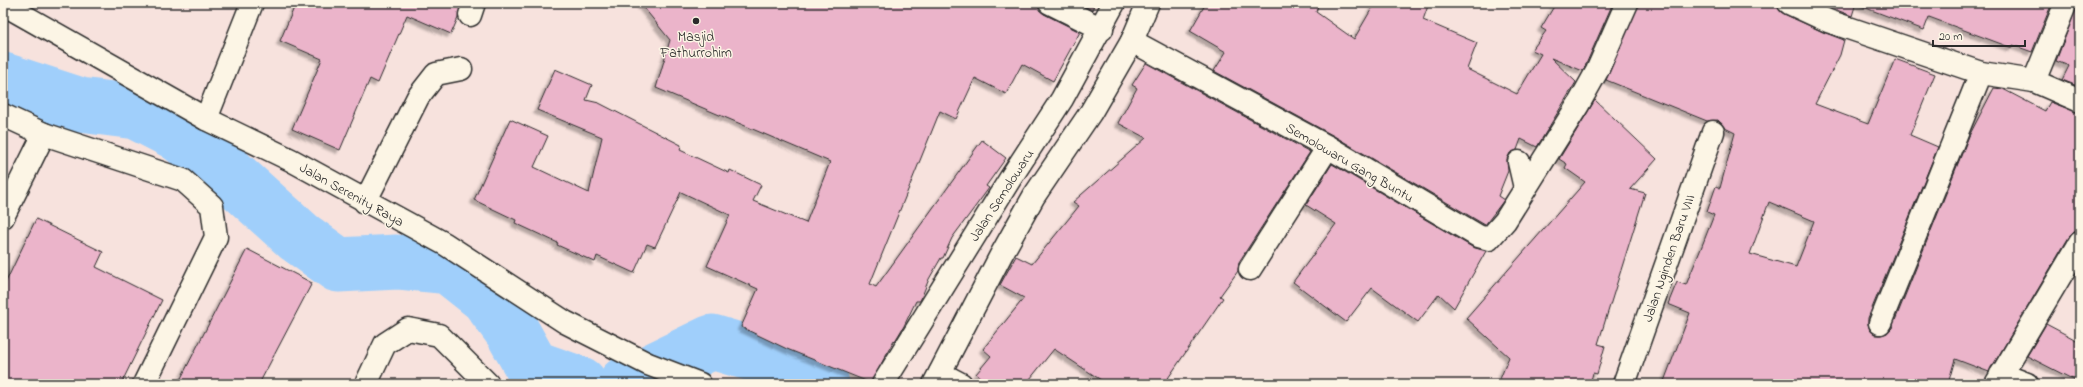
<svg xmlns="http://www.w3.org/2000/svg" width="2083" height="387" font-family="'Indie Flower',sans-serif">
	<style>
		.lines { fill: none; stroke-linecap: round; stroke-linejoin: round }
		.river { stroke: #a0cffb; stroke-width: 55 }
		.building { fill: #ebb4ca; stroke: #2b2b2b; fill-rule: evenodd; filter: url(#shadow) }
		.street-casing { stroke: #2b2b2b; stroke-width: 25 }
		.secondary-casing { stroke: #2b2b2b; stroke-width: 25 }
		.street { stroke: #fcf5e5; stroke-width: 22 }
		.secondary { stroke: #fcf5e5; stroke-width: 22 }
		.poi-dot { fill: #2b2b2b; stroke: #fcf5e5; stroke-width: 1.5 }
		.labels { text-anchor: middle; stroke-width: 3; stroke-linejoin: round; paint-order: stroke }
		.poi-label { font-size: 14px; fill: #2b2b2b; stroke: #fcf5e5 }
		.street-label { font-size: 14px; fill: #2b2b2b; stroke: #fcf5e5 }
	</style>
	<defs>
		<filter id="shadow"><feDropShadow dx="-3.5" dy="3.5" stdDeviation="1" flood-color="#0004"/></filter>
	</defs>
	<rect width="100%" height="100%" fill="#f7e2dd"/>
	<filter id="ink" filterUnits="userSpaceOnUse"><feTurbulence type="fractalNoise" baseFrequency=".025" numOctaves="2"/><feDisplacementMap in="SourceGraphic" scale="8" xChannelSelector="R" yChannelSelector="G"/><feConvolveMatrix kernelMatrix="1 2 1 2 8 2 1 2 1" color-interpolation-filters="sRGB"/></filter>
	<g filter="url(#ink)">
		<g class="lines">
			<!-- river -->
			<g class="river">
				<path d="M3,80L80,105L136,112L177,133L225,170L299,237L338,265L397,262L449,267L487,297L512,331L532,367L580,384"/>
				<path d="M625,384L712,342L762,357L822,384"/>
			</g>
		</g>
		<!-- building -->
		<g class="building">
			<path d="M296,3H461L458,18L451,34L407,15L378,83L370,79L340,150L292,129L322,59L280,41Z"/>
			<path d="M640,3H1038L1039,10L1044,14L1080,32L1053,81L1022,64L1006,94L975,78L956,119L940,111L870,284L876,287L982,140L1006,158L986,186L989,188L952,238L943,258H941L929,279L920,301H916L904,326L895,341L894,340L871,383L787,349L741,327L758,289L707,266L730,215L681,192L655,247L647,244L634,273L597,256L595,262L557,245L558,243L515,223L516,220L474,200L510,119L548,136L534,167L589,193L602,137L537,110L555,69L592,85L586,100L599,103L681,145L680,150L729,173L730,170L761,185L753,201L806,223L830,162L656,88L670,40Z"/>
			<path d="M1078,3H1095L1092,10Z"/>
			<path d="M1206,3H1319L1316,12L1354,39L1375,3H1429L1423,20L1477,43L1467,69L1517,94L1541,54L1532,50L1546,31L1541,28L1556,3H1613L1583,71L1551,58L1576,82L1537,147L1521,139L1517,150L1510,153L1507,159L1508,171L1498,196L1504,200L1485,225L1334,136L1214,71L1226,52L1190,31Z"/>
			<path d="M1639,3H1777L1779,10L1784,14L1823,32L1844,40L1840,55L1815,104L1868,124L1895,59L1935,74L1910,135L1938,147L1868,318V324L1870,330L1876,335H1881L1887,333L1892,328L1969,136L1994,88L2003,89L2045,111L2050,102L2080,113V231L2074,232L2069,237L1989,372L1955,359L1948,384H1663L1690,313L1668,304L1677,282L1686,285L1700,251L1714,215L1707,212L1716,186L1720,188L1735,133L1725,128L1718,120L1707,121L1606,80ZM1769,202L1814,221L1796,267L1750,254Z"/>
			<path d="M1819,3H1856L1852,16Z"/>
			<path d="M1859,3H2052L2032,52L2013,45L2012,48L1929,17L1924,30L1858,5Z"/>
			<path d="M2078,3H2080V87L2062,80L2069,66L2056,61Z"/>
			<path d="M1146,63L1310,152L1239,262L1238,271L1220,296L1223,298L1164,384H1107L1054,349L1026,384H988L976,374L991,356L983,349L1024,298L1000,285L1016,256L1032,264L1079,206L1073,202L1146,138L1118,123L1137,88L1132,85Z"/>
			<path d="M1595,100L1657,159L1630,189L1645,193L1598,344L1605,346L1597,374L1593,373L1590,384H1498L1509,357L1466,318L1585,182L1565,168L1567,164L1559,159Z"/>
			<path d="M1332,164L1472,247L1486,251L1454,308L1439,294L1418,322L1372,288L1346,322L1293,282L1336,224L1306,205Z"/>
			<path d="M36,219L103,252L96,267L162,300L121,384H3V288Z"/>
			<path d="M247,249L312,283L259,384H178Z"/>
			<path d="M2046,324L2080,342V383L2027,356Z"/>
		</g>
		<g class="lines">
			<!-- street casing -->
			<g class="street-casing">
				<g id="street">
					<path d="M1050,3L1102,29"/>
					<path d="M1789,3L1828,21L1981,73L2034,81L2080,101"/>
					<path d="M3,4L206,119L291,160L445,244L565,322L648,364L700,384"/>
					<path d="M470,15L474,3"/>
					<path d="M1132,41L1328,147L1478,236L1489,239L1505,221L1578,105L1597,71L1627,3"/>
					<path d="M2034,81L2066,3"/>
					<path d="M3,115L44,134L183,180L212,206L216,237L144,384"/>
					<path d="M206,119L252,3"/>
					<path d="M1519,162L1525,188"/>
					<path d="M365,202L418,97L436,74L461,69"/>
					<path d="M3,217L44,134"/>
					<path d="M1250,269L1328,147"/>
					<path d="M1880,323L1981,73"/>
					<path d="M940,373L961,384"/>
					<path d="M2001,374L2027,384"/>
					<path d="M366,384L385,344L408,329L439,335L488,384"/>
					<path d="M1624,384L1713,132"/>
					<path d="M1996,384L2080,243"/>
				</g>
			</g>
			<!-- secondary casing -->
			<g class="secondary-casing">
				<g id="secondary">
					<path d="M883,384L1010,179L1062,99L1114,3"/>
					<path d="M934,384L1001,255L1034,196L1091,112L1132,41L1148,3"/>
				</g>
			</g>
			<!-- street -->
			<use href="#street" class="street"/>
			<!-- secondary -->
			<use href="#secondary" class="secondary"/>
		</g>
	</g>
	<!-- markers -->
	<circle class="poi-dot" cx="696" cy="21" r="4"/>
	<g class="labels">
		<!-- poi labels -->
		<g class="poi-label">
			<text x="696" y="41">Masjid<tspan x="696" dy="16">Fathurrohim</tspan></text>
		</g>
		<!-- street labels -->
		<g class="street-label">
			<text transform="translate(1350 162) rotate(30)" y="5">Semolowaru Gang Buntu</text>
			<text transform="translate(352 194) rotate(29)" y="5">Jalan Serenity Raya</text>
			<text transform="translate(1001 195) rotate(-57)" y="5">Jalan Semolowaru</text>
			<text transform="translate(1668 258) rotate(-71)" y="5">Jalan Nginden Baru VIII</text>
		</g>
	</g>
	<!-- margin -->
	<rect width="2083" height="387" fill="none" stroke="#fcf5e5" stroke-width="16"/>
	<rect x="8" y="8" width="2067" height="371" fill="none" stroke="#2b2b2b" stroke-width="1.5" filter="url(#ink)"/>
	<!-- scale -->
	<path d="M1933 40v6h92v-6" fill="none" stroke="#2b2b2b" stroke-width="2"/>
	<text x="1939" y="40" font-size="12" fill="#2b2b2b" stroke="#fcf5e5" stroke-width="3" paint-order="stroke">20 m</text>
</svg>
